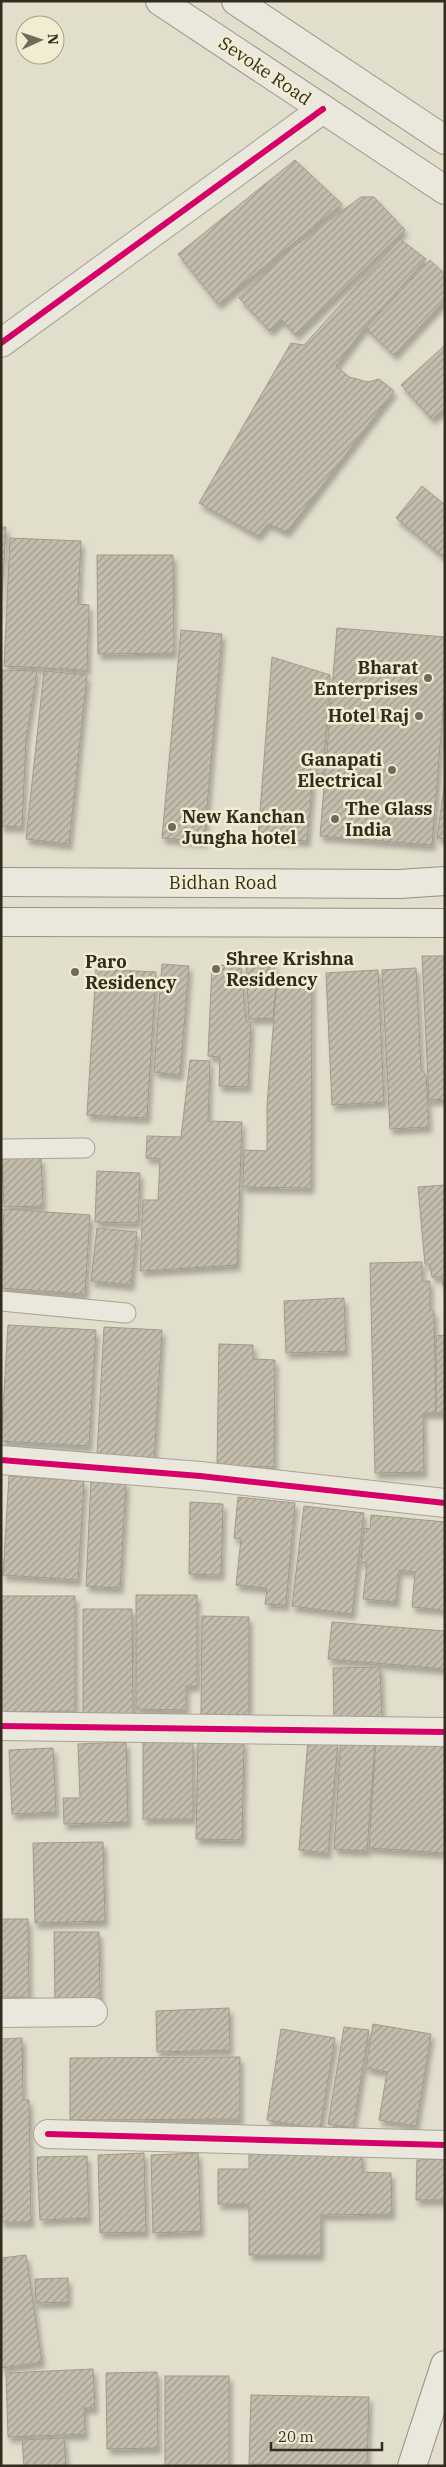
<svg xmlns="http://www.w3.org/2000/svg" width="446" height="2467" font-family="'IBM Plex Serif',serif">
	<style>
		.building { fill: url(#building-hatch); stroke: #a19a8b; filter: url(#shadow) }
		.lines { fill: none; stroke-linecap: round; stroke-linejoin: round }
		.lane-casing { stroke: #a6a295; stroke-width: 21 }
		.street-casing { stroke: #a6a295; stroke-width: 30 }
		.secondary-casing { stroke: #969285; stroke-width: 30 }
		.lane { stroke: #eae7dc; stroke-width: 19 }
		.street { stroke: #eae7dc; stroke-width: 28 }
		.secondary { stroke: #eae7dc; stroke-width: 28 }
		.cycleway-casing { stroke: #f2edd2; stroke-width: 9 }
		.cycleway { stroke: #d6006c; stroke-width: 6 }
		.poi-dot { fill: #706a5b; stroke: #f2edd2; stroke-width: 2 }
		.labels { text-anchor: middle; stroke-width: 5; stroke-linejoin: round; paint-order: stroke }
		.street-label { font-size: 18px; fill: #332c1e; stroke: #f2edd2 }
		.poi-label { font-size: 18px; font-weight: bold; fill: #332c1e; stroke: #f2edd2; text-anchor: start }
	</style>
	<defs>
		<pattern id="building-hatch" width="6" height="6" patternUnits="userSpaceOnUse" patternTransform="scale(1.25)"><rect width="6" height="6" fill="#c4bdad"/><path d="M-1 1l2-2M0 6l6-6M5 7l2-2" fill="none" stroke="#a09a8c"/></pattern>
		<filter id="shadow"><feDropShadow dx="3" dy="5.5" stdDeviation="2.5" flood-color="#0004"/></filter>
	</defs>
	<rect width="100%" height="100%" fill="#e1decc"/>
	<!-- building -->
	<g class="building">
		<path d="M295,160L342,204L218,304L178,254Z"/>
		<path d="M361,197H374L405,230L296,335L282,320L270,331L239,298L288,251Z"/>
		<path d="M400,239L426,259L362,331L336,366L349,377L368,382L379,379L394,391L287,532L268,524L258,536L199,503L291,343L304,345Z"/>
		<path d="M430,260L445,274V300L394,355L366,328Z"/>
		<path d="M445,345V408L432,419L401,385Z"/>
		<path d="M422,486L445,505V558L396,518Z"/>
		<path d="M1,527H6L1,613Z"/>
		<path d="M10,538L81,541L78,604L89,605L87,670L4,666Z"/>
		<path d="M97,555H173L174,653L98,654Z"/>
		<path d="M337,628L445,637V684L432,845L320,836Z"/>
		<path d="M181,630L222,634L204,842L162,838Z"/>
		<path d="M272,657L330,675L323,774L313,773L307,841L258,838Z"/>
		<path d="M1,670L37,671L26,739L22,827L1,826Z"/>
		<path d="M44,671L87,675L69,844L26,839Z"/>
		<path d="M445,780V839L437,838Z"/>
		<path d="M422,956H445V1099L429,1100Z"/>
		<path d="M162,964L189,966L180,1075L154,1072Z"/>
		<path d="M274,964L276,990L273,1018L249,1019L246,966Z"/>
		<path d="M212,965L241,966L246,1022H251L248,1087L219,1086L220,1057L208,1056Z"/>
		<path d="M416,968L421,1069L426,1075L429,1127L390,1129L382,970Z"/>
		<path d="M96,969L156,972L147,1118L87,1115Z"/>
		<path d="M378,970L384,1102L332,1105L326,973Z"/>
		<path d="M312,978L311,1188L243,1187L244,1150L267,1151V1106L277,979Z"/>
		<path d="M190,1060L210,1061L208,1121L242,1122L237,1265L140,1271L143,1200H158L160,1159L146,1158L147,1136L181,1137Z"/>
		<path d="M41,1158L43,1206L4,1207L2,1159Z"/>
		<path d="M97,1171L140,1173L138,1223L95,1222Z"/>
		<path d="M445,1185V1286H443L442,1277H432L430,1264H425L418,1187Z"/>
		<path d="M4,1209L90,1215L85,1294L1,1288Z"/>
		<path d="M97,1228L137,1232L131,1285L91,1281Z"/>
		<path d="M422,1262V1281H430V1310L434,1311L436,1413H423L424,1472L375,1473L370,1263Z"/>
		<path d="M344,1298L346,1351L286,1353L284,1301Z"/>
		<path d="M8,1325L96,1330L89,1446L1,1441Z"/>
		<path d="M104,1327L162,1330L154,1458L97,1454Z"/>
		<path d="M445,1335V1413H436V1336Z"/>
		<path d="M219,1344L253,1345V1359L275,1360L274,1467L217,1466Z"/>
		<path d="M9,1476L84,1481L78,1580L3,1575Z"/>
		<path d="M91,1480L126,1482L120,1588L86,1586Z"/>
		<path d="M238,1497L295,1503L286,1605L265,1604L267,1588L236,1585L241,1539L234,1538Z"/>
		<path d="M190,1502L223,1504L221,1575L189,1574Z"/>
		<path d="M304,1506L364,1513L352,1614L292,1606Z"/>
		<path d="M371,1515L445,1522V1610L412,1607L415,1572L399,1570L396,1602L363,1599L367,1563L361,1562L364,1528L370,1529Z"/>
		<path d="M136,1595H197V1686H186V1710L136,1709Z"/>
		<path d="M1,1596H75V1711L1,1712Z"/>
		<path d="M83,1609H132L133,1716H83Z"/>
		<path d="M202,1616L249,1617V1715L201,1714Z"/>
		<path d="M332,1622L445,1631V1669L328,1659Z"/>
		<path d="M380,1667L382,1718L334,1720L333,1668Z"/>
		<path d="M376,1739L445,1744V1853L369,1848Z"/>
		<path d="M198,1740L244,1741L242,1840L196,1839Z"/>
		<path d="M308,1740L338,1743L328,1853L299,1850Z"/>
		<path d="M341,1741L375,1743L367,1851L334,1849Z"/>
		<path d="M126,1742L128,1822L64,1824L63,1798H80L78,1744Z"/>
		<rect x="143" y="1742" width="50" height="77"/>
		<path d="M53,1748L56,1812L12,1814L9,1750Z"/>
		<path d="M103,1842L105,1921L35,1923L33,1843Z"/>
		<path d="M1,1919H28L29,1997H1Z"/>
		<path d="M54,1932H99L100,1999L55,2001Z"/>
		<path d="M229,2008L230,2050L157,2052L156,2011Z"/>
		<path d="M373,2024L431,2034L416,2126L379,2120L387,2072L366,2068Z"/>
		<path d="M344,2027L369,2030L353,2128L328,2124Z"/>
		<path d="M281,2029L335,2038L320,2129L267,2120Z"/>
		<path d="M22,2038L23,2100H29L31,2222H1V2039Z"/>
		<path d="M240,2057V2119L70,2120V2058Z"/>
		<path d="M144,2153L146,2232L100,2233L98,2155Z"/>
		<path d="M198,2153L201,2231L153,2233L151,2155Z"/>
		<path d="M249,2153H362V2172L391,2173L392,2214L321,2215V2255H249V2204H218V2169H249Z"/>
		<path d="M87,2156L89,2218L40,2220L37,2157Z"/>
		<path d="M445,2159V2200H416L417,2160Z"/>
		<path d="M26,2255L42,2362L1,2368V2258Z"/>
		<path d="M68,2278V2302L36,2303L35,2279Z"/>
		<path d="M93,2369L95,2408H84L85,2434L8,2437L6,2373Z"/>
		<path d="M157,2372L158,2448L107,2449L106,2373Z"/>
		<rect x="165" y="2376" width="64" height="90"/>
		<path d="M251,2395L369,2397L367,2466L249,2464Z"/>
		<path d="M64,2438L66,2466H24L22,2440Z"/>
	</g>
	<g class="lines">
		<!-- lane casing -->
		<g class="lane-casing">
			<g id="lane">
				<path d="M1,1149L85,1148"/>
				<path d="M1,1301L126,1313"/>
			</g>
		</g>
		<!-- street casing -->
		<g class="street-casing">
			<g id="street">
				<path d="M1,343L323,109"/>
				<path d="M1,1460L200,1476L445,1503"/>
				<path d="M1,1726L445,1732"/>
				<path d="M1,2013L93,2012"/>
				<path d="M48,2134L445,2145"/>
			</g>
		</g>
		<!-- secondary casing -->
		<g class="secondary-casing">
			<g id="secondary">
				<path d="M160,1L445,190"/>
				<path d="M236,1L445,140"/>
				<path d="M1,882L399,884L445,881"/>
				<path d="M1,922L445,923"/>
				<path d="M412,2466L445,2365"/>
			</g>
		</g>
		<!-- lane -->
		<use href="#lane" class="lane"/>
		<!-- street -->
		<use href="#street" class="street"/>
		<!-- secondary -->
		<use href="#secondary" class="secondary"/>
		<!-- cycleway casing -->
		<g class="cycleway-casing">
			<g id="cycleway">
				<path d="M1,343L323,109"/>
				<path d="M1,1460L200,1476L445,1503"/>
				<path d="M1,1726L445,1732"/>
				<path d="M48,2134L445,2145"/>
			</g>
		</g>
		<!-- cycleway -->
		<use href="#cycleway" class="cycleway"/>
	</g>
	<!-- markers -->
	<g class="poi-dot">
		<circle cx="428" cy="678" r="5"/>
		<circle cx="419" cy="716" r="5"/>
		<circle cx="392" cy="770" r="5"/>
		<circle cx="335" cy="819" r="5"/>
		<circle cx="172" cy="827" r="5"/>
		<circle cx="216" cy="969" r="5"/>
		<circle cx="75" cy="972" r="5"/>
	</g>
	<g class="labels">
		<!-- street labels -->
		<g class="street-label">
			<text transform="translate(265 71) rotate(34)" y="6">Sevoke Road</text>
			<text x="223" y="889">Bidhan Road</text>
		</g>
		<!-- poi labels -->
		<g class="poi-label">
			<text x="418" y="674" text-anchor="end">Bharat<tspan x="418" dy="21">Enterprises</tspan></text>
			<text x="409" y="722" text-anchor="end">Hotel Raj</text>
			<text x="382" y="766" text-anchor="end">Ganapati<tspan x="382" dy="21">Electrical</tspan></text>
			<text x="345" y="815">The Glass<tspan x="345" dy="21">India</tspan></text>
			<text x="182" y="823">New Kanchan<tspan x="182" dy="21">Jungha hotel</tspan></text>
			<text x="226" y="965">Shree Krishna<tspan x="226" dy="21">Residency</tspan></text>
			<text x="85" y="968">Paro<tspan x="85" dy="21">Residency</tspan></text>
		</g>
	</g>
	<!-- border -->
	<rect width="446" height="2467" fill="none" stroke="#332c1e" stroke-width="5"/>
	<!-- north arrow -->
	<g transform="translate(40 40) rotate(87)"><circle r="24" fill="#f2edd2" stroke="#a6a08a"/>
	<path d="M0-4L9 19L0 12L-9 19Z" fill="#706a5b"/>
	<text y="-8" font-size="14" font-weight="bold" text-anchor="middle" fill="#332c1e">N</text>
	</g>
	<!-- scale -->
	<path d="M271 2442v8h111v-8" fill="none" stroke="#332c1e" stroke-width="2.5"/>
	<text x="278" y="2442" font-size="15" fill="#332c1e" stroke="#f2edd2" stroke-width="4" paint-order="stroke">20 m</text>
</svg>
